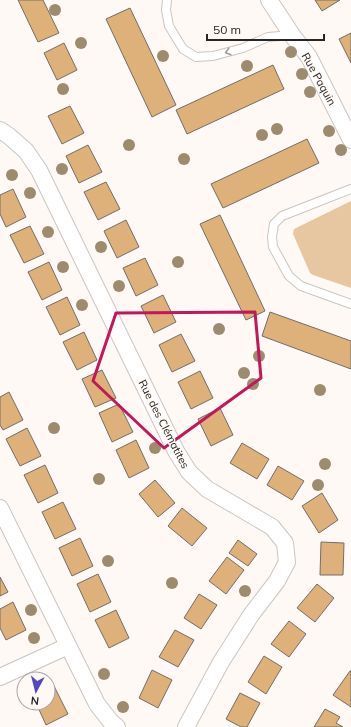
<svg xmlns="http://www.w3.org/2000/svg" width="351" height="727" font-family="Mulish,sans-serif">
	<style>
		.green { fill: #e6c7a2 }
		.building { fill: #ddb179; stroke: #726e69 }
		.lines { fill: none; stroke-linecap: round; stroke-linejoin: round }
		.service-casing { stroke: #cac6c1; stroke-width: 10 }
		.minor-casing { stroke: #cac6c1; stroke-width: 18 }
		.service { stroke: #fff; stroke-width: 8 }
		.minor { stroke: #fff; stroke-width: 16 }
		.tree { fill: #9d8b6f }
		.oneway { stroke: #9e9d9c }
		.marked { fill: none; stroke: #c2185b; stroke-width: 3; stroke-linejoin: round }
		.labels { text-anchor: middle; stroke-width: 3; stroke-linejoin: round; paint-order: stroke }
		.street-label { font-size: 11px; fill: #272624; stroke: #fef9f4 }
	</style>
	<rect width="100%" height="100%" fill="#fef9f4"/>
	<!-- green -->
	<path class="green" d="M351,201V288L313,275L310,273L293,234L294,229Z"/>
	<!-- building -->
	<g class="building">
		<path d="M18,0H43L59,33L38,42Z"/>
		<path d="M315,0H340L322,11Z"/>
		<path d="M130,8L176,105L152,117L106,19Z"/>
		<path d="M351,33V63L339,39Z"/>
		<path d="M64,43L77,70L57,80L44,53Z"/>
		<path d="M273,65L284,89L187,134L176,110Z"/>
		<path d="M70,106L84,133L62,144L48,116Z"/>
		<path d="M307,139L319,163L223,208L211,184Z"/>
		<path d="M88,145L102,172L79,183L66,156Z"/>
		<path d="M106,182L120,209L98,220L84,192Z"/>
		<path d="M13,189L26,217L6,227L0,214V195Z"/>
		<path d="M220,215L265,311L246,320L200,224Z"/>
		<path d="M126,220L139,247L117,258L104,231Z"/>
		<path d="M30,226L44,254L24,263L10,235Z"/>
		<path d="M145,258L158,285L136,296L123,268Z"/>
		<path d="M49,262L62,290L42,300L28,272Z"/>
		<path d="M163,295L176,322L154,333L141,306Z"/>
		<path d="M67,297L80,325L60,335L46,307Z"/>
		<path d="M270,312L351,341V369L262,336Z"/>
		<path d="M84,332L97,360L77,370L63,342Z"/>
		<path d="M181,334L195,361L172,372L159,345Z"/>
		<path d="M102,370L116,398L95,407L82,379Z"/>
		<path d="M200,371L213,398L191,409L178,382Z"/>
		<path d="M9,392L23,420L3,430L0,425V397Z"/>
		<path d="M119,404L133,432L112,442L99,413Z"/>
		<path d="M220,408L233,435L211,446L198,419Z"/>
		<path d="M27,428L41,456L20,466L6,439Z"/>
		<path d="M136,440L149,468L129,478L116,450Z"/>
		<path d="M242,443L269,459L257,479L230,463Z"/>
		<path d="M45,465L58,493L38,503L24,475Z"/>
		<path d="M278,466L304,481L292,500L267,485Z"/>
		<path d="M155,480L175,503L158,517L139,494Z"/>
		<path d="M322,493L338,520L319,533L302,506Z"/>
		<path d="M63,502L76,529L55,539L42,512Z"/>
		<path d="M182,508L207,528L192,546L168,526Z"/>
		<path d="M80,538L93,566L72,576L59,548Z"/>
		<path d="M238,540L257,554L248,566L229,553Z"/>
		<path d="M321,542L344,543L343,575H320Z"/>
		<path d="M227,557L244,570L226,594L209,581Z"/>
		<path d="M98,574L111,602L90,612L77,584Z"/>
		<path d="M0,577L8,592L0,596Z"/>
		<path d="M317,584L334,598L315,622L297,608Z"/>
		<path d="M199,594L217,605L201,629L184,618Z"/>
		<path d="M13,602L26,630L6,640L0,628V609Z"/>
		<path d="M116,610L129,638L109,648L95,620Z"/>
		<path d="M289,621L306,634L289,657L271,644Z"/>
		<path d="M175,630L194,640L178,667L159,657Z"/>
		<path d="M264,656L282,667L266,694L248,682Z"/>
		<path d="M152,670L172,680L158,708L139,698Z"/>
		<path d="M350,671H351V707L333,695Z"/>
		<path d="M54,686L68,714L46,725L36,703H48V688Z"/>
		<path d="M240,693L260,703L247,727H241L226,719Z"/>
		<path d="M325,709L340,717L336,723L343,727H314Z"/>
	</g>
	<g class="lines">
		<!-- service casing -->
		<g class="service-casing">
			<g id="service">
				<path d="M167,0L166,10L169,26L183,49L196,57L213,56L243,48L268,37L292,35"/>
				<path d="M351,189L282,216L274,224L272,237L273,247L289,276L301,286L351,304"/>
			</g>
		</g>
		<!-- minor casing -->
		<g class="minor-casing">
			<g id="minor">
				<path d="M269,0L292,35L309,57L351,140"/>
				<path d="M0,130L9,136L26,151L39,170L176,451L189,472L207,489L272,527L285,543L287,562L277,581L251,615L221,662L186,727"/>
				<path d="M0,508L97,704L111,722L117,727"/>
				<path d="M0,677L68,646"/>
			</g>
		</g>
		<!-- service -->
		<use href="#service" class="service"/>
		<!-- minor -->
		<use href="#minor" class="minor"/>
	</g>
	<!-- trees -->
	<g class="tree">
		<circle cx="55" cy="10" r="6"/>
		<circle cx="81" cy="43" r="6"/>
		<circle cx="291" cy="52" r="6"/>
		<circle cx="163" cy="56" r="6"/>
		<circle cx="247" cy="66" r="6"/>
		<circle cx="302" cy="74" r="6"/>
		<circle cx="63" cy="89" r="6"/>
		<circle cx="310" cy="92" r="6"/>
		<circle cx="277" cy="129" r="6"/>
		<circle cx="329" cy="131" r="6"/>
		<circle cx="262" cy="135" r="6"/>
		<circle cx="129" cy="145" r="6"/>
		<circle cx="341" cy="150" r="6"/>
		<circle cx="184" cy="159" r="6"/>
		<circle cx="62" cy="169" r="6"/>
		<circle cx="12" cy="175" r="6"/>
		<circle cx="30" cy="193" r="6"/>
		<circle cx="48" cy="232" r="6"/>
		<circle cx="101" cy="247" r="6"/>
		<circle cx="178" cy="262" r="6"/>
		<circle cx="63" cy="267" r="6"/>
		<circle cx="119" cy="286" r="6"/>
		<circle cx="82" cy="305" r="6"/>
		<circle cx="219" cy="329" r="6"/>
		<circle cx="259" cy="356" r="6"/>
		<circle cx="244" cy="373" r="6"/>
		<circle cx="253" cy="384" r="6"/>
		<circle cx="320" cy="390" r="6"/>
		<circle cx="54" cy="428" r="6"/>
		<circle cx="155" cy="448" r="6"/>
		<circle cx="325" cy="464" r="6"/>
		<circle cx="99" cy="479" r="6"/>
		<circle cx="318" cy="485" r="6"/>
		<circle cx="108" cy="561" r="6"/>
		<circle cx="172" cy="583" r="6"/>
		<circle cx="245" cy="591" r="6"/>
		<circle cx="31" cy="610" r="6"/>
		<circle cx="34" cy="638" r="6"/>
		<circle cx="104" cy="674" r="6"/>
		<circle cx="123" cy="707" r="6"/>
	</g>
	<!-- one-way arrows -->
	<defs><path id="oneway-chevron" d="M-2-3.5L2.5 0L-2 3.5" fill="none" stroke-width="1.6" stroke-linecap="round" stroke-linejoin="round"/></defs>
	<use class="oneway" href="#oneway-chevron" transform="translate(228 52) rotate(164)"/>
	<!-- marked area -->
	<path class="marked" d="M255,312L261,378L164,448L93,381L116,313Z"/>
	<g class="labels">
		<!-- street labels -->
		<g class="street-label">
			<text transform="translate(319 79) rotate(61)" y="4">Rue Paquin</text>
			<text transform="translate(164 424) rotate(63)" y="4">Rue des Clématites</text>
		</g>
	</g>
	<!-- north arrow -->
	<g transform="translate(36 691) rotate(187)"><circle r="19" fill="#fef9f4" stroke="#a8a5a1"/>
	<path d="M0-3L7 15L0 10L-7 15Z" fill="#5548bf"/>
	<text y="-6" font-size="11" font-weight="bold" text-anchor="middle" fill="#272624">N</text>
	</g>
	<!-- scale -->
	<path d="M207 34v6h117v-6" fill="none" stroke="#272624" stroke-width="2"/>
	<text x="213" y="34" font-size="12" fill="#272624" stroke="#fef9f4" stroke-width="3" paint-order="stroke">50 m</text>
</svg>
